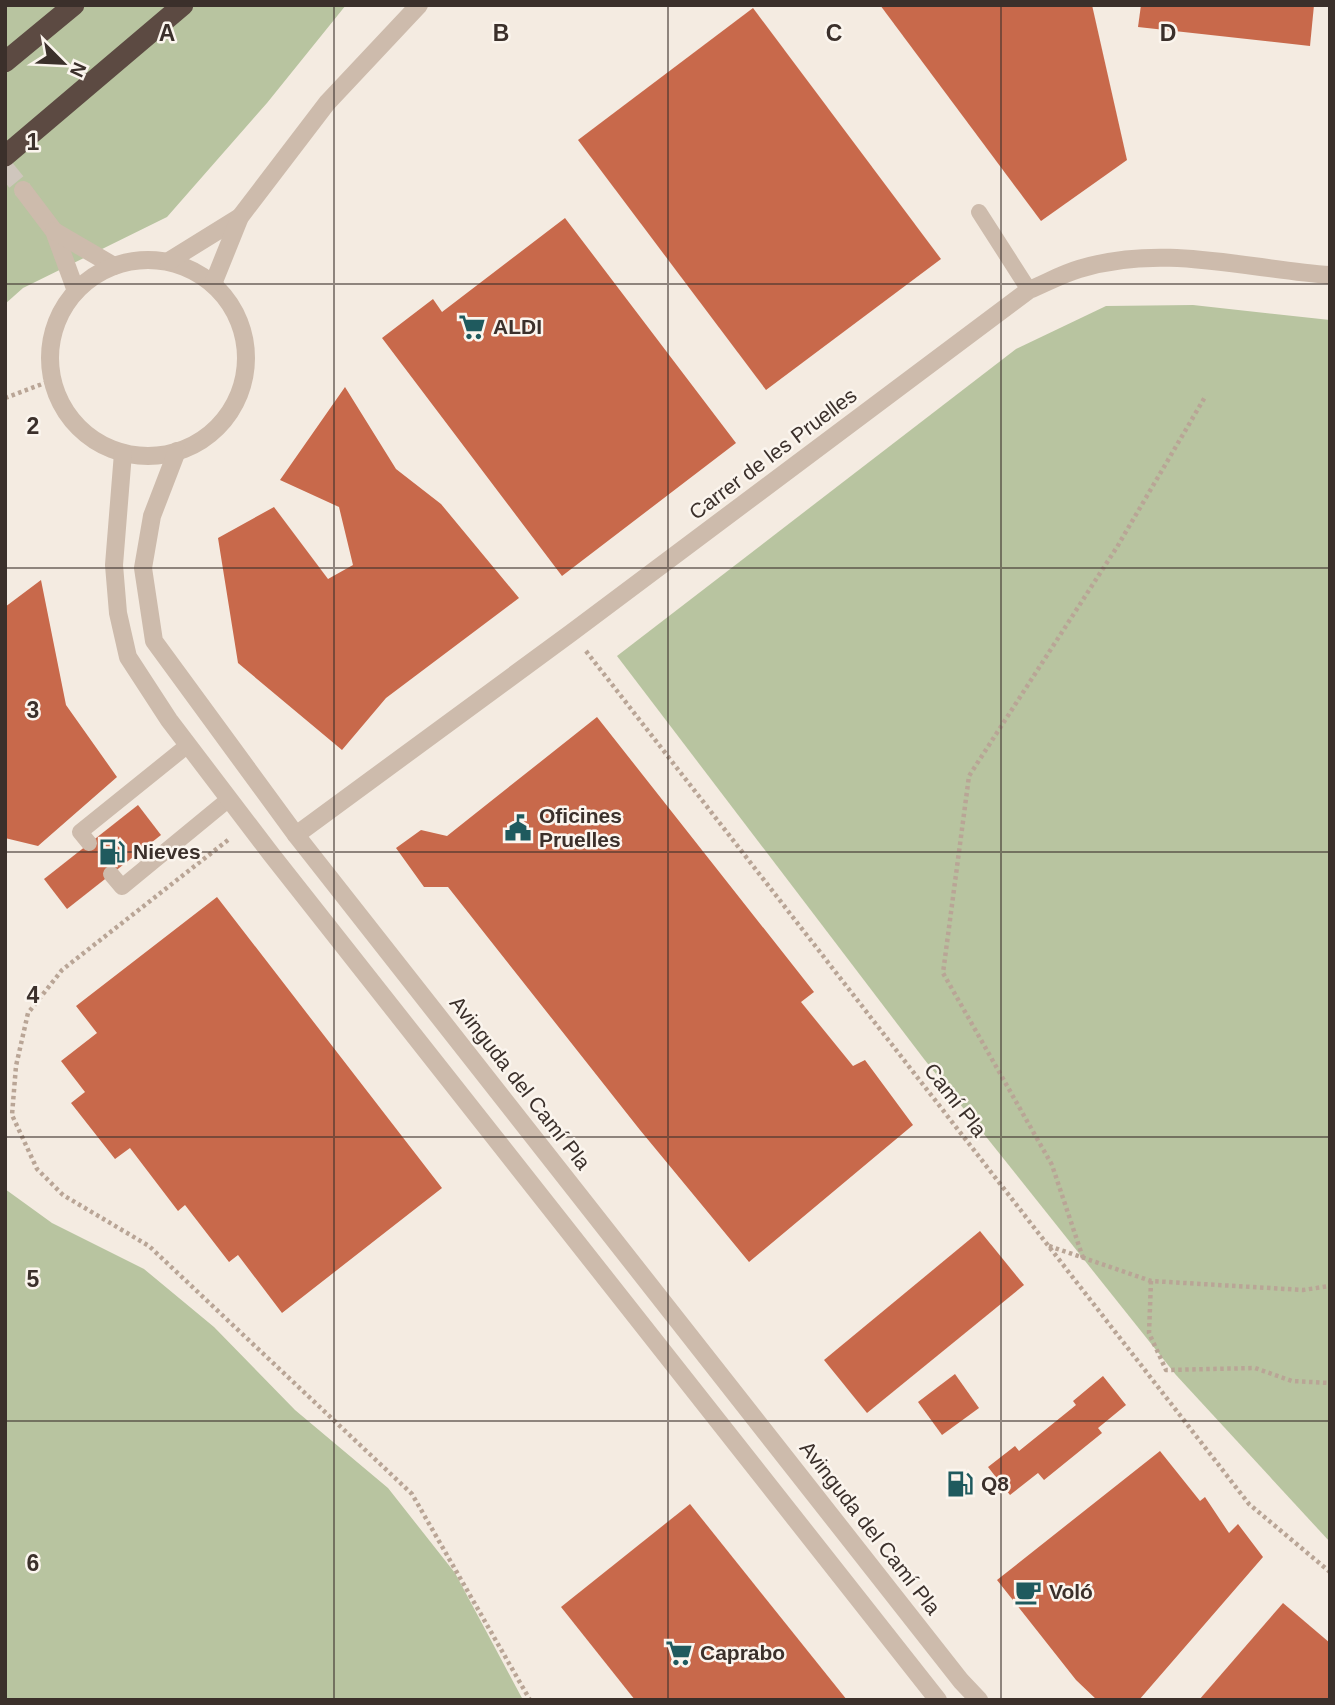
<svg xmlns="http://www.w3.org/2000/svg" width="1335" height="1705" font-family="Arial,sans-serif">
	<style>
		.green { fill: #b8c4a0 }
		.building { fill: #c8694b }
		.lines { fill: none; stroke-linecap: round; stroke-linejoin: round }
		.tertiary-tunnel { stroke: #cfc6bd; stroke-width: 18; stroke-dasharray: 18 9; stroke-linecap: butt }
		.path { stroke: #b9a596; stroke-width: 4.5; stroke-dasharray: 3.5 3.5; stroke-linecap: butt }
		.service { stroke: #cdbbac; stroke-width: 16 }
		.minor { stroke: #cdbbac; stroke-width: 18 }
		.tertiary { stroke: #cdbbac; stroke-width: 18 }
		.motorway { stroke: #5c4a42; stroke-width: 21 }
		.grid { fill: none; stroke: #3b302b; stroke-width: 2; stroke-opacity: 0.55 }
		.labels { text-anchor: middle; stroke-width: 5; stroke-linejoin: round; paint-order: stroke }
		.poi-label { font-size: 21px; font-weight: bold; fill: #3b302b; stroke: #fbf5ee; text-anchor: start }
		.street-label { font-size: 21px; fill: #3b302b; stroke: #fbf5ee }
		.grid-label { font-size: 23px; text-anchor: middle; font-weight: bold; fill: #3b302b; stroke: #fbf5ee; stroke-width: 5; stroke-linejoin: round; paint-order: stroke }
	</style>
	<rect width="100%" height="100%" fill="#f4ebe1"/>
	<!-- green -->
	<g class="green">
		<path d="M5,5H346L267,103L167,217L23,288L5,304Z"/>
		<path d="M1193,305L1330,320V1542L1176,1375L924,1059L617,656L1016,349L1106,306Z"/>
		<path d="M5,1189L52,1223L144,1269L214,1327L295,1410L388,1488L455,1573L523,1700H5Z"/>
	</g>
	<!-- building -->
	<g class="building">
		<path d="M880,5H1092L1127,160L1041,221Z"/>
		<path d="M1141,5H1314L1310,46L1138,27Z"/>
		<path d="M753,8L941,259L766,390L578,140Z"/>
		<path d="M565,218L736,443L562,576L382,338L433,299L442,312Z"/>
		<path d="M345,387L396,469L441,504L519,598L386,698L342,750L238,663L218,538L274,507L328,579L353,565L339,507L280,480Z"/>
		<path d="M41,580L66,705L117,777L38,846L5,838V607Z"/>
		<path d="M597,717L814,992L801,1002L853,1066L865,1060L913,1125L749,1262L640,1130L448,887H424L396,848L421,830L447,836Z"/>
		<path d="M138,805L161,835L67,909L44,879Z"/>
		<path d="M217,897L442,1188L282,1313L238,1255L229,1262L185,1205L178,1211L130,1148L115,1159L71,1103L85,1092L61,1061L97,1033L76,1006Z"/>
		<path d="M980,1231L1024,1285L867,1413L824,1360Z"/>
		<path d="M955,1374L979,1408L942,1435L918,1402Z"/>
		<path d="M1103,1376L1126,1405L1098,1428L1102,1433L1044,1480L1038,1473L1010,1495L988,1467L1015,1446L1019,1451L1076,1405L1073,1401Z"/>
		<path d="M1160,1451L1200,1501L1205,1497L1229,1533L1238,1524L1263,1557L1139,1700H1097L1076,1680L997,1580Z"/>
		<path d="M690,1504L847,1700H635L561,1607Z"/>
		<path d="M1283,1603L1330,1643V1700H1199Z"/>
	</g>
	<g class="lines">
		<!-- tertiary-tunnel -->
		<path class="tertiary-tunnel" d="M5,168L23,190"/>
		<!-- path -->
		<g class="path">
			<path d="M5,398L53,380"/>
			<path d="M586,651L1249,1504L1330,1572"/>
			<path d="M228,840L62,970L28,1013L16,1066L12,1115L37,1169L63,1195L149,1246L412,1494L530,1700"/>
			<path d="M1049,1246L1151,1281L1303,1290L1330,1286"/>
			<path d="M1083,1258L1052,1165L943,973L969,776L1117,547L1205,397"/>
			<path d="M1151,1281L1149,1333L1166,1370L1255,1368L1292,1381L1330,1383"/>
		</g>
		<!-- service -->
		<g class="service">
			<path d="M979,212L1029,290"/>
			<path d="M89,843L80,832L188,745"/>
			<path d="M111,874L122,887L229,799"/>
		</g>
		<!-- minor -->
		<path class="minor" d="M296,835L571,633L1029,290C1046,283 1062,274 1079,269C1162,243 1247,269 1330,275"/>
		<!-- tertiary -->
		<g class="tertiary">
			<path d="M23,190L54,231L76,291"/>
			<path d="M54,231L114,266"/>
			<circle cx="148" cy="358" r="98"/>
			<path d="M169,261L240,217"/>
			<path d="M213,284L240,217L327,103L419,5"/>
			<path d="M177,451L152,516L143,568L154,641L296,835L961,1681L979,1700"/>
			<path d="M123,453L114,565L118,613L128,657L169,720L271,854L938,1700"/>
		</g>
		<!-- motorway -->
		<g class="motorway">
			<path d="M5,62L74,5"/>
			<path d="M5,156L183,5"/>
		</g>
	</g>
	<!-- grid -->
	<path class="grid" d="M334,5V1700M668,5V1700M1001,5V1700M5,284H1330M5,568H1330M5,852H1330M5,1137H1330M5,1421H1330"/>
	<!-- icons -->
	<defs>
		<g id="supermarket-bare" transform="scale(2.1)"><path d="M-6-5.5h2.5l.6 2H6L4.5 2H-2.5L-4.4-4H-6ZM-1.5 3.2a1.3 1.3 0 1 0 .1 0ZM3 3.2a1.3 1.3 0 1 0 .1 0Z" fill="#1f5a5e" stroke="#fbf5ee" stroke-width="2.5" paint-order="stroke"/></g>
		<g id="civic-bare" transform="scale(2.1)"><path d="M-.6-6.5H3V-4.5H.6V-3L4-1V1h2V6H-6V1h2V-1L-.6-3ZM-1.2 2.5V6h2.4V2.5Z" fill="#1f5a5e" stroke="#fbf5ee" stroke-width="2.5" paint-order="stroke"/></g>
		<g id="fuel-bare" transform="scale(2.1)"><path d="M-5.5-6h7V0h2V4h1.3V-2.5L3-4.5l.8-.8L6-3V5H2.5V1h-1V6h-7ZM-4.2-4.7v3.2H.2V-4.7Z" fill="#1f5a5e" stroke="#fbf5ee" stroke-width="2.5" paint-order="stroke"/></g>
		<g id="cafe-bare" transform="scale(2.1)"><path d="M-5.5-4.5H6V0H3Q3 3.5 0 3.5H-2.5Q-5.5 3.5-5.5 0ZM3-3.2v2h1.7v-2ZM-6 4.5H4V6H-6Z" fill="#1f5a5e" stroke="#fbf5ee" stroke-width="2.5" paint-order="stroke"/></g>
	</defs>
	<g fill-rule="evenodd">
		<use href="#supermarket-bare" x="472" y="327"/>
		<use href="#civic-bare" x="518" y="828"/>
		<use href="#fuel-bare" x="112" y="852"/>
		<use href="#fuel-bare" x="960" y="1484"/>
		<use href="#cafe-bare" x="1028" y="1592"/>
		<use href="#supermarket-bare" x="679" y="1653"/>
	</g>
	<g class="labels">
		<!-- poi labels -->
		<g class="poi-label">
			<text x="493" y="334">ALDI</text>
			<text x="539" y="823">Oficines<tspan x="539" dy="24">Pruelles</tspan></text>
			<text x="133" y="859">Nieves</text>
			<text x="981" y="1491">Q8</text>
			<text x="1049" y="1599">Voló</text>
			<text x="700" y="1660">Caprabo</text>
		</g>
		<!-- street labels -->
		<g class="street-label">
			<text transform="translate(773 454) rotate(-37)" y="7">Carrer de les Pruelles</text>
			<text transform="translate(520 1083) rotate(52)" y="7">Avinguda del Camí Pla</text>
			<text transform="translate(955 1100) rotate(52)" y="7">Camí Pla</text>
			<text transform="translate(870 1528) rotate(52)" y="7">Avinguda del Camí Pla</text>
		</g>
	</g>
	<g class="grid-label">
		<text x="167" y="41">A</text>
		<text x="501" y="41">B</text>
		<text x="834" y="41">C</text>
		<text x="1168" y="41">D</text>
		<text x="33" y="150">1</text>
		<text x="33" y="434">2</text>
		<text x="33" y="718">3</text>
		<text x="33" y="1003">4</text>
		<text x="33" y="1287">5</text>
		<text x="33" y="1571">6</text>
	</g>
	<!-- border -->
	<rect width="1335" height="1705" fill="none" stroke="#3b302b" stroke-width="14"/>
	<!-- north arrow -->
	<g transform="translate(63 63) rotate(114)" stroke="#fbf5ee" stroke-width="5" paint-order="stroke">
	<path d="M0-5L12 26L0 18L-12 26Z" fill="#3b302b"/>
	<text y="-10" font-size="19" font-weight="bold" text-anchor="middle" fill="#3b302b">N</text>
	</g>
</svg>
